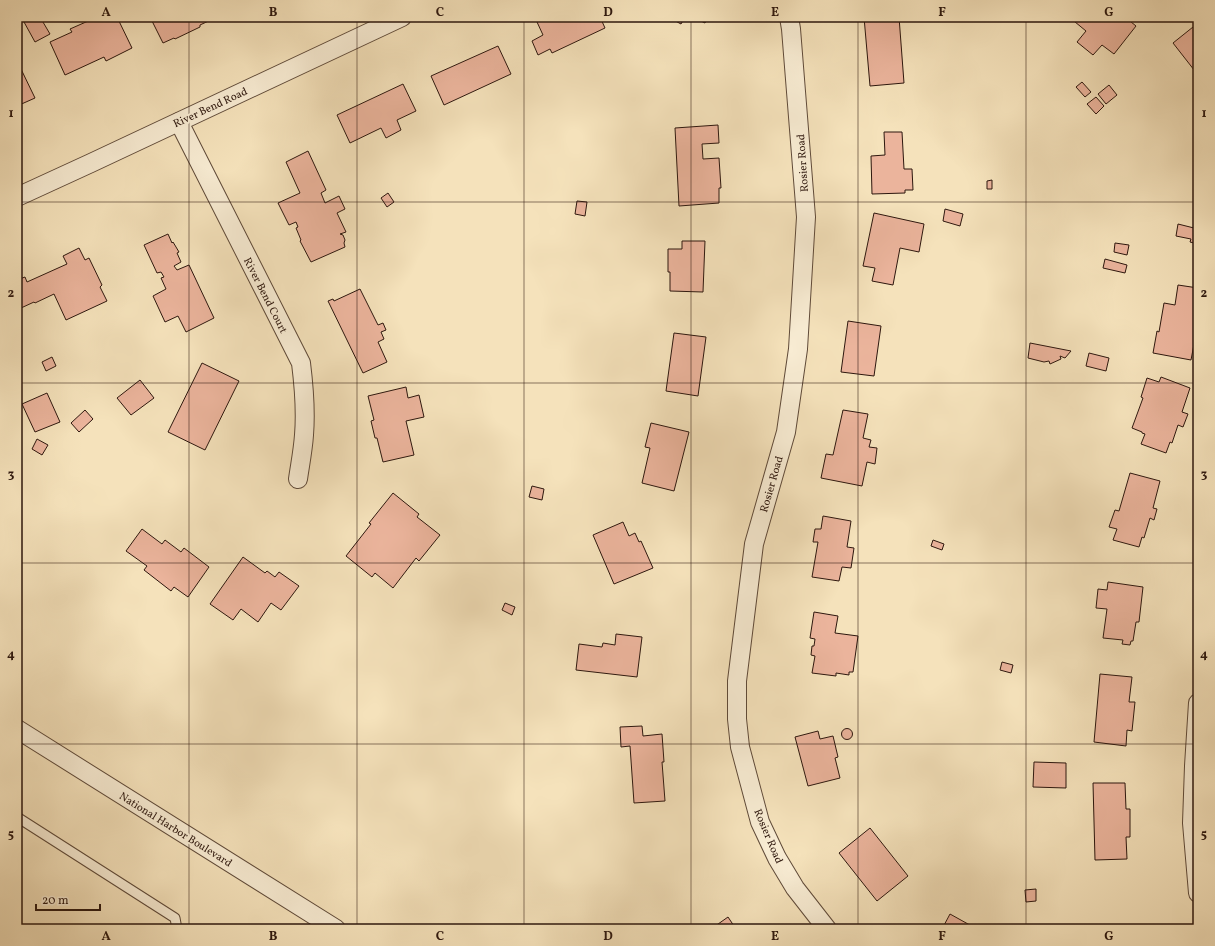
<svg xmlns="http://www.w3.org/2000/svg" width="1215" height="946" font-family="Vollkorn,serif">
	<style>
		.building { fill: #ebb49c; stroke: #2d170e }
		.lines { fill: none; stroke-linecap: round; stroke-linejoin: round }
		.lane-casing { stroke: #5f4a39; stroke-width: 11 }
		.street-casing { stroke: #5f4a39; stroke-width: 20 }
		.lane { stroke: #f8ecd3; stroke-width: 9 }
		.street { stroke: #f8ecd3; stroke-width: 18 }
		.grid { fill: none; stroke: #2d170e; stroke-width: 1; stroke-opacity: 0.55 }
		.labels { text-anchor: middle; stroke-width: 4; stroke-linejoin: round; paint-order: stroke }
		.street-label { font-size: 11px; fill: #2d170e; stroke: #f8ecd3 }
		.neatline { fill: none; stroke: #2d170e; stroke-width: 1.5 }
		.grid-label { font-size: 13px; text-anchor: middle; font-weight: bold; fill: #2d170e }
	</style>
	<rect width="100%" height="100%" fill="#f5e2bb"/>
	<filter id="stains"><feTurbulence type="fractalNoise" baseFrequency=".005" numOctaves="4"/><feColorMatrix values="0 0 0 0 .2 0 0 0 0 .09 0 0 0 0 .02 0 0 0 .5 -.17"/></filter>
	<radialGradient id="worn" r=".72"><stop offset=".6" stop-color="#630" stop-opacity="0"/><stop offset="1" stop-color="#630" stop-opacity=".3"/></radialGradient>
	<!-- building -->
	<g class="building">
		<path d="M33,17H40L50,34L35,42L24,22Z"/>
		<path d="M104,17H117L132,48L106,61L104,57L65,75L50,42L72,32L70,29L95,18L96,21Z"/>
		<path d="M150,17H217L200,25V27L175,39L174,38L163,43Z"/>
		<path d="M548,17H600L605,28L552,53L550,49L538,55L532,41L543,35L537,22Z"/>
		<path d="M668,17H685L681,24Z"/>
		<path d="M693,17H708L705,23Z"/>
		<path d="M864,17H899L904,83L870,86Z"/>
		<path d="M1069,17H1125L1136,26L1114,54L1102,45L1093,55L1077,42L1086,31Z"/>
		<path d="M1198,23V75L1173,43Z"/>
		<path d="M498,46L511,74L444,105L431,76Z"/>
		<path d="M20,67L35,98L17,106V68Z"/>
		<path d="M1082,82L1091,92L1085,97L1076,87Z"/>
		<path d="M403,84L416,111L397,120L401,130L386,138L381,128L350,143L337,115Z"/>
		<path d="M1109,85L1117,95L1106,104L1098,94Z"/>
		<path d="M1096,97L1104,106L1096,114L1087,104Z"/>
		<path d="M718,125L719,143L702,144L703,159L719,158L721,188H719V203L679,206L675,128Z"/>
		<path d="M884,132H902L904,169H912L913,190H905V193L872,194L871,156L885,155Z"/>
		<path d="M308,151L326,190L321,193L325,203L339,196L345,209L337,213L346,232L340,234L343,235L345,240L344,243L345,247L311,262L300,241L301,240L296,228L298,227L296,222L289,225L278,203L300,193L286,162Z"/>
		<path d="M992,180V189H987V181Z"/>
		<path d="M388,193L394,202L387,207L381,198Z"/>
		<path d="M577,201L587,202L585,216L575,214Z"/>
		<path d="M945,209L963,214L960,226L943,221Z"/>
		<path d="M1198,209V244L1190,242L1191,239L1176,236L1178,224L1194,228Z"/>
		<path d="M874,213L924,224L919,252L900,248L893,285L872,281L875,268L863,266Z"/>
		<path d="M168,234L172,243L173,242L179,252L177,253L181,262L174,266L177,270L189,265L214,318L186,332L178,316L165,322L153,296L166,289L161,278L164,277L161,272L157,273L144,245Z"/>
		<path d="M682,241H705L703,292L670,291V272H668V249H682Z"/>
		<path d="M1115,243L1129,245L1127,255L1114,252Z"/>
		<path d="M79,248L85,260L89,258L102,285L100,287L107,301L66,320L54,294L35,303L34,302L21,308L17,300V280L25,277L27,282L67,264L63,256Z"/>
		<path d="M1105,259L1127,265L1125,273L1103,268Z"/>
		<path d="M1178,285L1198,288V340L1195,339L1191,360L1153,353L1157,331L1159,332L1164,303L1175,305Z"/>
		<path d="M360,289L378,325L383,323L386,330L381,332L384,339L378,342L387,362L363,373L328,301L333,299L334,301Z"/>
		<path d="M848,321L881,326L874,376L841,372Z"/>
		<path d="M674,333L706,337L698,396L666,391Z"/>
		<path d="M1030,343L1071,351L1065,358L1060,356L1061,359L1050,364L1049,361L1044,362L1028,358Z"/>
		<path d="M1089,353L1109,358L1106,371L1086,366Z"/>
		<path d="M52,357L56,366L46,371L42,362Z"/>
		<path d="M202,363L239,381L205,450L168,432Z"/>
		<path d="M1161,377L1190,388L1182,412L1188,414L1183,427L1178,425L1172,443L1170,442L1166,453L1141,444L1145,434L1142,433V432L1132,428L1143,398L1141,397L1147,378L1159,382Z"/>
		<path d="M140,380L154,398L131,415L117,398Z"/>
		<path d="M406,387L408,398L419,395L424,417L406,421L414,455L383,462L377,438H375L371,421L374,420L368,396Z"/>
		<path d="M47,393L60,422L35,432L22,404Z"/>
		<path d="M85,410L93,419L79,432L71,423Z"/>
		<path d="M843,410L868,414L863,438L871,440L869,447L877,448L875,464L867,462L862,486L821,478L826,454L833,455Z"/>
		<path d="M651,423L689,432L674,491L642,483L650,448L645,447Z"/>
		<path d="M37,439L48,445L42,455L32,449Z"/>
		<path d="M1130,473L1160,481L1153,508L1157,509L1154,520L1150,518L1144,538L1142,537L1139,547L1113,540L1117,529L1109,527L1115,510L1119,511Z"/>
		<path d="M532,486L544,489L542,500L529,497Z"/>
		<path d="M393,493L419,514L417,517L440,535L419,561L416,558L393,588L375,573L372,577L346,556L371,524L369,523Z"/>
		<path d="M823,516L851,521L847,547L854,548L851,568L842,567L839,581L812,577L818,542H813L815,529H821Z"/>
		<path d="M623,522L629,536L635,533L639,542L641,541L653,568L614,584L593,535Z"/>
		<path d="M142,529L162,544L165,540L181,552L184,548L209,567L188,597L174,587L171,591L144,570L147,566L126,551Z"/>
		<path d="M933,540L944,544L942,550L931,546Z"/>
		<path d="M243,557L265,573L267,571L275,577L279,572L299,586L281,610L271,603L258,622L241,609L233,620L210,604Z"/>
		<path d="M1108,582L1143,587L1139,622H1136L1133,641H1131L1130,645L1122,644L1123,640L1103,638L1107,609L1096,608L1098,589L1107,590Z"/>
		<path d="M505,603L515,607L512,615L502,610Z"/>
		<path d="M814,612L838,616L835,633L858,636L853,672H849V675L836,673V676L812,673L815,656L811,655L812,646H814L815,639L810,638Z"/>
		<path d="M616,634L642,637L637,677L576,670L579,644L602,647L603,643L615,645Z"/>
		<path d="M1002,662L1013,665L1011,673L1000,670Z"/>
		<path d="M1100,674L1132,677L1129,702H1135L1132,731L1127,730L1126,746L1094,742Z"/>
		<path d="M642,726L643,736L662,734L664,762H662L665,801L634,803L630,746L621,747L620,727Z"/>
		<circle cx="847" cy="734" r="5.5"/>
		<path d="M818,731L820,739L833,736L838,757L835,758L840,778L808,786L795,737Z"/>
		<path d="M1034,762L1066,763V788L1033,787Z"/>
		<path d="M1093,783H1125L1126,809H1130V837H1126L1127,859L1095,860Z"/>
		<path d="M870,828L908,876L877,901L839,853Z"/>
		<path d="M1036,889V901L1026,902L1025,890Z"/>
		<path d="M950,914L977,929H942Z"/>
		<path d="M728,917L736,929H711Z"/>
		<path d="M1096,925L1120,927V929H1096Z"/>
	</g>
	<g class="lines">
		<!-- lane casing -->
		<g class="lane-casing">
			<path id="lane" d="M17,817L175,918L177,929"/>
		</g>
		<!-- street casing -->
		<g class="street-casing">
			<g id="street">
				<path d="M789,17L791,29L806,217L798,349L786,432L754,544L737,681V719L740,747L760,822L777,858L795,888L827,929"/>
				<path d="M179,122L301,363C304,387 306,411 304,435C303,450 300,465 298,479"/>
				<path d="M17,197L91,163L402,17"/>
				<path d="M1198,703L1194,766L1192,823L1198,893"/>
				<path d="M17,729L336,929"/>
			</g>
		</g>
		<!-- lane -->
		<use href="#lane" class="lane"/>
		<!-- street -->
		<use href="#street" class="street"/>
	</g>
	<!-- grid -->
	<path class="grid" d="M189,17V929M357,17V929M524,17V929M691,17V929M858,17V929M1026,17V929M17,202H1198M17,383H1198M17,563H1198M17,744H1198"/>
	<g class="labels">
		<!-- street labels -->
		<g class="street-label">
			<text transform="translate(210 107) rotate(-25)" y="4">River Bend Road</text>
			<text transform="translate(802 163) rotate(-94)" y="4">Rosier Road</text>
			<text transform="translate(266 295) rotate(63)" y="4">River Bend Court</text>
			<text transform="translate(771 484) rotate(-74)" y="4">Rosier Road</text>
			<text transform="translate(176 829) rotate(32)" y="4">National Harbor Boulevard</text>
			<text transform="translate(769 836) rotate(67)" y="4">Rosier Road</text>
		</g>
	</g>
	<!-- margin -->
	<rect width="1215" height="946" fill="none" stroke="#f5e2bb" stroke-width="44"/>
	<!-- scale -->
	<path d="M36 904v6h64v-6" fill="none" stroke="#2d170e" stroke-width="2"/>
	<text x="42" y="904" font-size="12" fill="#2d170e" stroke="#f8ecd3" stroke-width="3" paint-order="stroke">20 m</text>
	<rect x="22" y="22" width="1171" height="902" class="neatline"/>
	<g class="grid-label">
		<text x="106" y="16">A</text>
		<text x="273" y="16">B</text>
		<text x="440" y="16">C</text>
		<text x="608" y="16">D</text>
		<text x="775" y="16">E</text>
		<text x="942" y="16">F</text>
		<text x="1109" y="16">G</text>
		<text x="11" y="117">1</text>
		<text x="1204" y="117">1</text>
		<text x="11" y="297">2</text>
		<text x="1204" y="297">2</text>
		<text x="11" y="478">3</text>
		<text x="1204" y="478">3</text>
		<text x="11" y="658">4</text>
		<text x="1204" y="658">4</text>
		<text x="11" y="838">5</text>
		<text x="1204" y="838">5</text>
		<text x="106" y="940">A</text>
		<text x="273" y="940">B</text>
		<text x="440" y="940">C</text>
		<text x="608" y="940">D</text>
		<text x="775" y="940">E</text>
		<text x="942" y="940">F</text>
		<text x="1109" y="940">G</text>
	</g>
	<rect width="100%" height="100%" filter="url(#stains)"/>
	<rect width="100%" height="100%" fill="url(#worn)"/>
</svg>
